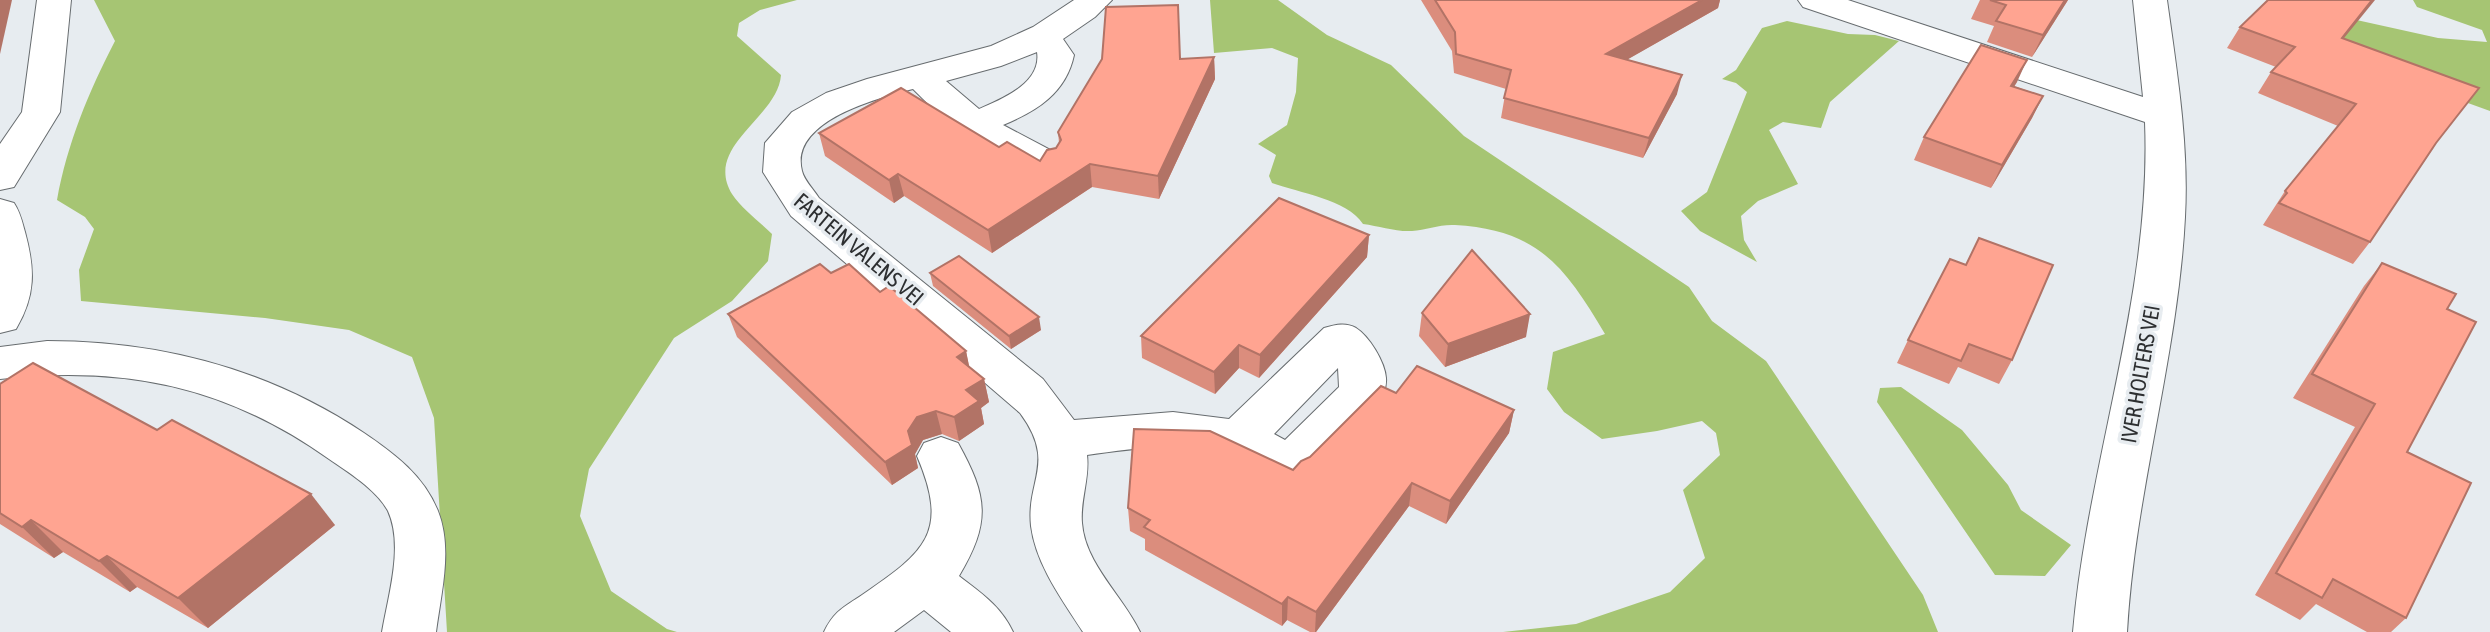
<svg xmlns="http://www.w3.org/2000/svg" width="2490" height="632" font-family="'Asap Condensed',sans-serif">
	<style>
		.forest { fill: #a6c573 }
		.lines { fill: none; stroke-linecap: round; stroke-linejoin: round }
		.minor-casing { stroke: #676c6f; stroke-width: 2 }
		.minor { fill: #fff; fill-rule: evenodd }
		.wall { fill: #db8d7d }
		.shaded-wall { fill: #b27366 }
		.building { fill: #ffa491; stroke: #b27366; stroke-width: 2 }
		.labels { text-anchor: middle; stroke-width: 7; stroke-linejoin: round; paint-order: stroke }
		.street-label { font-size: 22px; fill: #2d2f31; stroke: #e7ecf0 }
	</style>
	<rect width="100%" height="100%" fill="#e7ecf0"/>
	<!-- forest -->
	<g class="forest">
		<path d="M94,0H797L760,10L739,23L737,36L781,75C778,118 703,146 732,194C742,209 760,222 772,234L768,261L732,301L674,338L589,469L580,516L611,591L667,629L677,632H447L434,418L412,357L349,330L265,318L81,301L79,270L94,229L85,217L57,200C67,144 89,91 115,41Z"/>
		<path d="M1210,0H1278L1327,35L1391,65L1464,136L1689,287L1712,321L1766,361L1923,595L1938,632H1503L1576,624L1670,592L1705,558L1683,490L1720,455L1716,433L1702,421L1657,431L1602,439L1564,412L1547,389L1553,352L1605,334C1565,267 1539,230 1455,225C1440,224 1426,230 1412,231C1396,232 1379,226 1363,224C1347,199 1299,193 1272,183L1269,176L1276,155L1258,144L1287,125L1296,92L1298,58L1272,48L1214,53Z"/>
		<path d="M2413,0H2490V111L2285,37L2352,19L2438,38L2487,42L2482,30L2417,7Z"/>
		<path d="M1787,21L1848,34L1875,35L1899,41L1830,102L1821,128L1783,122L1769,130L1798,184L1758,201L1741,216L1744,240L1757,262L1700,231L1681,211L1707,192L1747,92L1736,83L1722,79L1736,70L1762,28Z"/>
		<path d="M1901,387L1962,430L2008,485L2021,510L2071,545L2045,576L1995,575L1877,402L1880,388Z"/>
	</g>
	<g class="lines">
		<!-- minor casing -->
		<g class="minor-casing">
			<g id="minor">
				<path d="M37,0H71L60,112L14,187L0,190V144L22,112Z"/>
				<path d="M1074,0H1112L1095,17L1063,39L1074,55C1066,93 1037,111 1003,125L1056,153L1061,161L1056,169C1012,180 942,119 913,89C878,98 789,121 802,171C804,180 814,190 819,198L1043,379L1074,420L1173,412L1229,419L1324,328C1335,325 1345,322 1356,328C1369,336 1385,362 1386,378C1387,389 1381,399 1376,408L1307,478L1290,484C1268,477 1250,463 1228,455C1185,440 1131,449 1087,455C1090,478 1080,500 1082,523C1085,564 1123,596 1140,632H1083C1063,601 1036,565 1031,526C1026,479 1057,463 1020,413L791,216L763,172L765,143L792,112L826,93L867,79L991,46L1033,27ZM1037,52C1042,83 1002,99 979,109L946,81L1001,66ZM1338,368L1339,387L1285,440L1274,434Z"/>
				<path d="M1798,0H1848L2143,97L2133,0H2167C2177,72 2189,145 2185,217C2178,356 2135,491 2127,632H2073C2088,460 2152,296 2145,122L1803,7Z"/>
				<path d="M0,199L14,203C20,212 22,221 25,232C35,269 36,295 16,329L0,333Z"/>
				<path d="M47,341C161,341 268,369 364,433C395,454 424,476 438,511C453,549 441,593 436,632H382C388,596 404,546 388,511C377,490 348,472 329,459C226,386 124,365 0,379V347Z"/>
				<path d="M941,437L958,443C988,497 991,522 959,576C981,593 1001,606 1013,632H951L924,610L894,632H824C834,611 844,607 862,595C925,552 950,533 917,456L924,443Z"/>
			</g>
		</g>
		<!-- minor -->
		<use href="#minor" class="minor"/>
	</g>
	<!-- wall -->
	<g class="wall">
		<path d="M1421,0H1720L1718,8L1626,60L1677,94L1643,158L1501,118L1506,89L1454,73L1452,51Z"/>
		<path d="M1980,0H2068L2032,57L1987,42L1994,26L1971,19Z"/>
		<path d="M2240,27L2344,38L2434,147L2370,242L2353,264L2263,225L2285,191L2338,126L2258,93L2271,72L2276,67L2227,48Z"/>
		<path d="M1214,57L1215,79L1159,199L1092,187L992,253L904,196L894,203L825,156L819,133L999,147L1040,161L1056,148L1059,143L1058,132L1180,59Z"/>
		<path d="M2017,82L2014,86L2043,96L2032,118L1991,188L1914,160L1924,137Z"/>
		<path d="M1369,235L1367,257L1259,378L1239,368L1215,394L1142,358L1141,336Z"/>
		<path d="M2382,263L2447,309L2407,452L2406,618L2391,632H2367L2316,604L2300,620L2255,595L2355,427L2293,398L2364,286Z"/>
		<path d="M1966,265L2012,360L1999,384L1958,367L1949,384L1897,363L1908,340Z"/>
		<path d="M831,273L880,292L966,351L969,367L984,379L989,402L981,408L984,424L959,441L942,434L923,440L915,454L918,468L892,485L737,337L728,314Z"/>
		<path d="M930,273L1041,330L1011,349L933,286Z"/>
		<path d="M1422,313L1526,337L1445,367L1419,336Z"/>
		<path d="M0,384L157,430L335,525L208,628L137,587L130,592L63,552L54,558L0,524Z"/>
		<path d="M1396,393L1514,410L1509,433L1446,524L1409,506L1316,632H1310L1287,620L1282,626L1145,550V539L1130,531L1128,508L1293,470Z"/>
	</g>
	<!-- shaded-wall -->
	<g class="shaded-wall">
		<path d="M0,0H12L0,54Z"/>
		<path d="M1702,0H1720L1718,8L1602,74L1606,54Z"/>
		<path d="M2065,0H2068L2032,57L2043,35Z"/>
		<path d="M2372,0H2375L2327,59L2342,38Z"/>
		<path d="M1214,57L1215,79L1159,199L1158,176Z"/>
		<path d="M2027,60L2017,82L2001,108L2011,86Z"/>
		<path d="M1682,75L1677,94L1643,158L1649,138Z"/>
		<path d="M2043,96L2032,118L1991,188L2002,165Z"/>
		<path d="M1090,164L1092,187L992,253L988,230Z"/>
		<path d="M898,174L904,196L894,203L889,180Z"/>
		<path d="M1369,235L1367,257L1259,378L1260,355Z"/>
		<path d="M1530,314L1526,337L1445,367L1448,344Z"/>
		<path d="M1039,317L1041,330L1011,349L1009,336Z"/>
		<path d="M1239,345V368L1215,394L1214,372Z"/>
		<path d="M966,351L971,375L957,357Z"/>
		<path d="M984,379L989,402L981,408L984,424L959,441L954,417L966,390Z"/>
		<path d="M1514,410L1509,433L1446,524L1450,501Z"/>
		<path d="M936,411L942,434L923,440L915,454L918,468L892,485L885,462L908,431L917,417Z"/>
		<path d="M1412,483L1409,506L1316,632H1315L1316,612Z"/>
		<path d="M311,494L335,525L208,628L178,598Z"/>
		<path d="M31,520L63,552L54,558L22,527Z"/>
		<path d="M107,556L137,587L130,592L99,561Z"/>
		<path d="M1288,597L1287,620L1282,626V604Z"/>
	</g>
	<!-- building -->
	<g class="building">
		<path d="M1435,0H1702L1606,54L1682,75L1649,138L1504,98L1511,70L1456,54L1455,32Z"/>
		<path d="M1990,0H2065L2043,35L1996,21L2006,5Z"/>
		<path d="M2268,0H2372L2342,38L2479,88L2436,143L2370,242L2279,203L2287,193L2285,191L2356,104L2271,72L2295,47L2240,27Z"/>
		<path d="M1178,5L1180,59L1214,57L1158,176L1090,164L988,230L898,174L889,180L819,133L901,88L999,147L1007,142L1040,161L1047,150L1056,148L1061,140L1058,132L1102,59L1106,7Z"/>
		<path d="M1981,45L2027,60L2011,86L2043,96L2002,165L1924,137Z"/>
		<path d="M1279,198L1369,235L1260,355L1239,345L1214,372L1141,336Z"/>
		<path d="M1979,238L2053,265L2012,360L1969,344L1961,361L1908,340L1950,259L1966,265Z"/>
		<path d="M1472,250L1530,314L1448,344L1422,313Z"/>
		<path d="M959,256L1039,317L1009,336L930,273Z"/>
		<path d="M2382,263L2456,294L2447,309L2476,322L2407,452L2471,483L2406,618L2333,579L2322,598L2276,573L2375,404L2312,374Z"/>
		<path d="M820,264L831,273L849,264L880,292L889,286L966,351L957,357L984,379L966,390L979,401L954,417L936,411L917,417L908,431L912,445L885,462L728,314Z"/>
		<path d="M33,363L157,430L172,420L311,494L178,598L107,556L99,561L31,520L22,527L0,513V384Z"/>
		<path d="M1417,366L1514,410L1450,501L1412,483L1316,612L1288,597L1282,604L1144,527L1150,520L1128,508L1134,429L1210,431L1293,470L1301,461L1310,457L1381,386L1396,393Z"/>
	</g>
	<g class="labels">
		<!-- street labels -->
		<g class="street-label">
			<text transform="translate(859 249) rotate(40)" y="8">FARTEIN VALENS VEI</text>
			<text transform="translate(2140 374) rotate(-80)" y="8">IVER HOLTERS VEI</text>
		</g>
	</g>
</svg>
